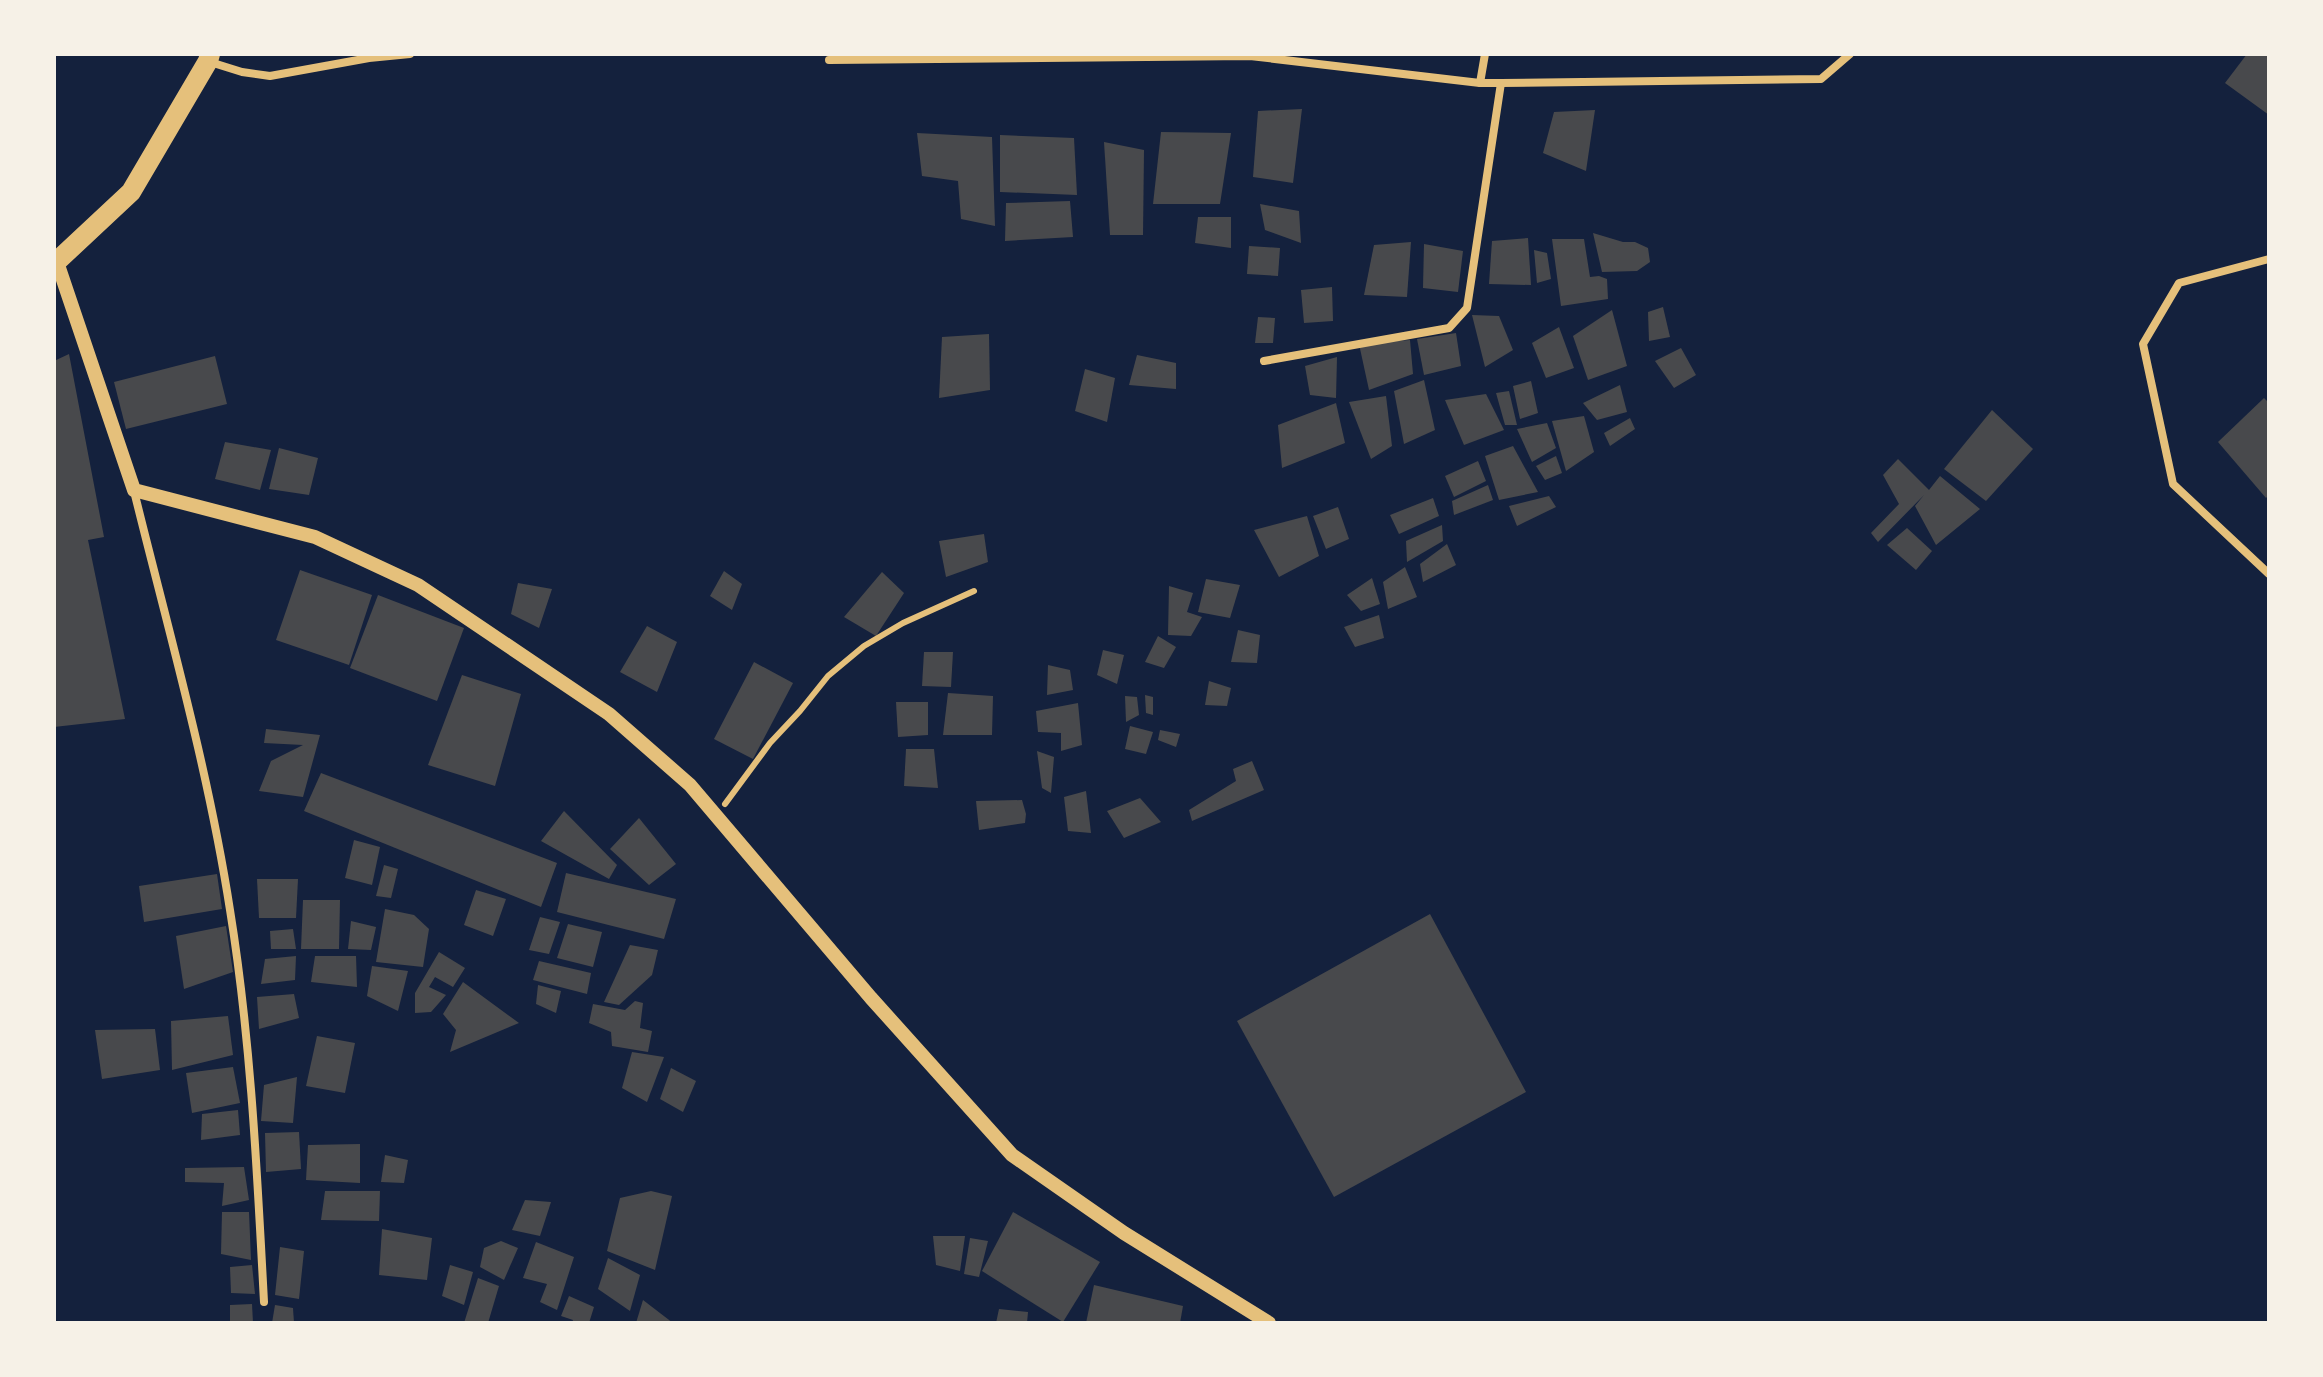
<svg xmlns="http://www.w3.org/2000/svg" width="2323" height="1377" font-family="'Fira Sans Condensed',sans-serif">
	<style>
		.building { fill: #48494c }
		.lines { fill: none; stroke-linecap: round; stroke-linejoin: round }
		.service { stroke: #e5c07b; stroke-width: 6 }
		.minor { stroke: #e5c07b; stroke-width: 8 }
		.tertiary { stroke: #e5c07b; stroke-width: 14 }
		.primary { stroke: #e5c07b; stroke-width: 20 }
	</style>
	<rect width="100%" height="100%" fill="#14213d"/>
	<!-- building -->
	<g class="building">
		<path d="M2247,54H2269V115L2225,83Z"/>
		<path d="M1302,109L1293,183L1253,177L1258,111Z"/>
		<path d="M1595,110L1586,171L1543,153L1554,112Z"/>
		<path d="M1161,132L1231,133L1220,204H1153Z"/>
		<path d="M917,133L992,137L995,226L961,219L958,181L922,176Z"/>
		<path d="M1000,135L1074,138L1077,195L1000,192Z"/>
		<path d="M1104,142L1144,150L1143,235H1110Z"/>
		<path d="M1070,201L1073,237L1005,241L1006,203Z"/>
		<path d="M1260,204L1299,211L1301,243L1265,230Z"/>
		<path d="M1198,217H1231V248L1195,243Z"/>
		<path d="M1593,233L1623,242H1635L1648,248L1650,262L1637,271L1602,272Z"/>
		<path d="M1528,238L1531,285L1489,284L1492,241Z"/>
		<path d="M1552,239H1584L1590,277L1599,276L1607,279L1608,299L1561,306Z"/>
		<path d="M1411,242L1407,297L1364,295L1374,245Z"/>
		<path d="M1424,244L1463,251L1458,292L1423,288Z"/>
		<path d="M1249,246L1280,248L1278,276L1247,274Z"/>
		<path d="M1534,250L1547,253L1551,279L1537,283Z"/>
		<path d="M1332,287L1333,321L1304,323L1301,290Z"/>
		<path d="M1663,307L1670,337L1649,341L1648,312Z"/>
		<path d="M1612,310L1627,366L1588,380L1573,336Z"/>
		<path d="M1472,315L1499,316L1513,350L1485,367Z"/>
		<path d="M1258,317L1275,318L1273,343H1255Z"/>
		<path d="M1559,327L1574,368L1546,378L1532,343Z"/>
		<path d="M1456,333L1461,366L1424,375L1417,339Z"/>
		<path d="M989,334L990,390L939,398L942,337Z"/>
		<path d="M1410,340L1413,374L1369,390L1359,344Z"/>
		<path d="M1681,348L1696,375L1674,388L1655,361Z"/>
		<path d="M69,354L104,537L88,540L125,719L54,727V361Z"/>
		<path d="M1137,355L1176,363V389L1129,385Z"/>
		<path d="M215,356L227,404L126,429L114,382Z"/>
		<path d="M1337,357L1336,398L1310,395L1305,366Z"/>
		<path d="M1085,369L1115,378L1107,422L1075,411Z"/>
		<path d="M1424,380L1435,430L1404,444L1394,391Z"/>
		<path d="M1531,381L1538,413L1520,419L1513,386Z"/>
		<path d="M1620,385L1627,412L1597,420L1583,403Z"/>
		<path d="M1509,391L1517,425H1505L1496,393Z"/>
		<path d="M1486,394L1504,430L1464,445L1445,400Z"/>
		<path d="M1386,396L1392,446L1371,459L1349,402Z"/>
		<path d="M2264,398L2269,403V495L2266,498L2218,442Z"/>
		<path d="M1336,403L1345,443L1282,468L1278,425Z"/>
		<path d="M1992,410L2033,449L1986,501L1944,469Z"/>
		<path d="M1584,416L1594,452L1566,471L1552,421Z"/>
		<path d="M1630,418L1635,429L1610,446L1604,433Z"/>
		<path d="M1547,423L1556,448L1532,462L1517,429Z"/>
		<path d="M225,442L271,450L260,490L215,479Z"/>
		<path d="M1513,446L1538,492L1499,500L1485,456Z"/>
		<path d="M279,448L318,458L309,495L269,489Z"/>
		<path d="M1556,456L1562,473L1545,480L1536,466Z"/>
		<path d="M1898,459L1929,490L1940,476L1980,509L1936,545L1915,506L1924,495L1878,542L1871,533L1899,504L1883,475Z"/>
		<path d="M1478,461L1486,481L1454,497L1445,476Z"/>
		<path d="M1488,485L1493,500L1454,515L1452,501Z"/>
		<path d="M1549,496L1556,507L1517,526L1509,506Z"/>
		<path d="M1433,498L1439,516L1399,534L1390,515Z"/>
		<path d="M1338,507L1349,539L1326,549L1313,516Z"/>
		<path d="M1307,516L1319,556L1279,577L1254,530Z"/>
		<path d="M1442,525L1443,541L1407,562L1406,541Z"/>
		<path d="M1907,528L1932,551L1916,570L1887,545Z"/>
		<path d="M984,534L988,562L946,577L939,541Z"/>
		<path d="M1447,544L1456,565L1423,582L1420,564Z"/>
		<path d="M1405,567L1417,597L1388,609L1383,582Z"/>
		<path d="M300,570L372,595L349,665L276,640Z"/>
		<path d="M724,571L742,584L732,610L710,596Z"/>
		<path d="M882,572L904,593L876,636L844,617Z"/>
		<path d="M1372,578L1380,604L1361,611L1347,595Z"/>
		<path d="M1206,579L1240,585L1230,618L1198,612Z"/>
		<path d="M518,583L552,589L539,628L511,614Z"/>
		<path d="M1169,586L1193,593L1187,612L1202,617L1191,636L1168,635Z"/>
		<path d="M378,595L464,628L437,701L350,668Z"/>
		<path d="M1379,615L1384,638L1355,647L1344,627Z"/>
		<path d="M647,626L677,642L657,692L620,672Z"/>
		<path d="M1238,630L1260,635L1257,663L1231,662Z"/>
		<path d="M1158,636L1176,647L1164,668L1145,662Z"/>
		<path d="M1103,650L1124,655L1117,684L1097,675Z"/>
		<path d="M924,652H953L951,687L922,686Z"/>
		<path d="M754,662L793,683L753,759L714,739Z"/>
		<path d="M1048,665L1070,670L1073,690L1047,695Z"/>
		<path d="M462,675L521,694L495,786L428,765Z"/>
		<path d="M1209,681L1231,688L1227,706L1205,705Z"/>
		<path d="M948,693L993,696L992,735H943Z"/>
		<path d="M1145,695L1153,697V715L1146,713Z"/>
		<path d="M1125,696L1137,697L1139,715L1126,722Z"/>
		<path d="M896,702H928V735L898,737Z"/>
		<path d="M1078,703L1082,745L1061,751V733L1038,732L1036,711Z"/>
		<path d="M1130,726L1153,732L1146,754L1125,749Z"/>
		<path d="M266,729L320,735L303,797L259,791L271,761L303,745L264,743Z"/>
		<path d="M1160,730L1180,734L1176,747L1158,740Z"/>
		<path d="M906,749H934L938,788L904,786Z"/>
		<path d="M1037,751L1054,757L1051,793L1042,788Z"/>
		<path d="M1252,761L1264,790L1192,821L1189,810L1236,781L1233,769Z"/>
		<path d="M321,773L557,863L541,907L304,811Z"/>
		<path d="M1086,791L1091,833L1068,831L1064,797Z"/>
		<path d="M1140,798L1161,822L1124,838L1107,811Z"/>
		<path d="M1022,800L1026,814L1025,823L979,830L976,801Z"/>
		<path d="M564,811L617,865L609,879L541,841Z"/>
		<path d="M639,818L676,864L649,885L610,849Z"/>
		<path d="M354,840L380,847L372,885L345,878Z"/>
		<path d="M384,865L398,869L391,898L376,896Z"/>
		<path d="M566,873L676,899L664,939L557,912Z"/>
		<path d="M217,874L222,909L144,922L139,886Z"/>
		<path d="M257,879H298L296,918H259Z"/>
		<path d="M476,890L506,899L493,936L464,925Z"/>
		<path d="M303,900H340L339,949H301Z"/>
		<path d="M385,909L414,915L429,929L423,967L376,962Z"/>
		<path d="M1430,914L1526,1092L1334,1197L1237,1021Z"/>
		<path d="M540,917L560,922L549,954L529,950Z"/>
		<path d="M351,921L376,927L371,950L348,949Z"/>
		<path d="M568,924L602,932L593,967L557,958Z"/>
		<path d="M226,926L233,972L184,989L176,936Z"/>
		<path d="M293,929L296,949H271L270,931Z"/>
		<path d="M630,945L658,950L652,975L619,1005L604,1002Z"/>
		<path d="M439,952L465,968L453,987L435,977L429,987L446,995L431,1012L415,1013V993Z"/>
		<path d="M296,956L295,980L261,984L265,959Z"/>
		<path d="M315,956H356L357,987L311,982Z"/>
		<path d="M539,961L591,973L587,994L533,980Z"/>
		<path d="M372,966L408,971L398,1011L367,996Z"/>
		<path d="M463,982L519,1023L450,1052L456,1030L443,1014Z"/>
		<path d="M538,985L561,991L556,1013L536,1004Z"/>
		<path d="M294,994L299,1018L259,1029L257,997Z"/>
		<path d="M635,1001L643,1003L640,1028L652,1031L648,1052L612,1046L611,1032L589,1023L593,1004L625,1010Z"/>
		<path d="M228,1016L233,1055L172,1070L171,1021Z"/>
		<path d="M155,1029L160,1070L102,1079L95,1030Z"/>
		<path d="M317,1036L355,1043L345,1093L306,1086Z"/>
		<path d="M632,1052L664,1057L647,1102L622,1088Z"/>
		<path d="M233,1067L240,1103L192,1113L186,1073Z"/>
		<path d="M671,1068L696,1081L683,1112L660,1099Z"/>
		<path d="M297,1077L293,1123L261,1121L264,1085Z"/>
		<path d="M238,1110L240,1135L201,1140L202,1114Z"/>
		<path d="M299,1132L301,1169L266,1172L265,1133Z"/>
		<path d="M360,1144V1183L306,1180L308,1145Z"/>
		<path d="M385,1155L408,1160L404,1183L381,1182Z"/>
		<path d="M244,1167L249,1200L222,1206L224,1183L185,1182V1168Z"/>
		<path d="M325,1191H380L379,1221L321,1220Z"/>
		<path d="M651,1191L672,1196L655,1270L607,1251L620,1198Z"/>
		<path d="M525,1200L551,1202L540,1236L512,1230Z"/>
		<path d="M222,1212H249L251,1260L221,1254Z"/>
		<path d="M1013,1212L1100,1262L1063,1322L982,1271Z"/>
		<path d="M382,1229L432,1238L427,1280L379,1275Z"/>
		<path d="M933,1236H965L960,1271L936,1265Z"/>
		<path d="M970,1238L988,1241L979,1277L964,1274Z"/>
		<path d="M501,1241L518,1248L504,1280L480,1267L484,1248Z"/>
		<path d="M536,1242L574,1257L557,1310L540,1302L547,1284L523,1278Z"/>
		<path d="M280,1247L304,1251L299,1299L275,1295Z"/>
		<path d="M608,1258L640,1275L630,1311L598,1289Z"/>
		<path d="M252,1265L255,1294L231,1293L230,1267Z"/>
		<path d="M450,1265L473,1272L464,1305L442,1296Z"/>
		<path d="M478,1278L499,1286L488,1323H464Z"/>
		<path d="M1094,1285L1183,1306L1180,1323H1086Z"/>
		<path d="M569,1296L594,1307L589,1323H572L573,1320L561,1316Z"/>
		<path d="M643,1300L673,1323H636Z"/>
		<path d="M252,1304L253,1323H230V1305Z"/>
		<path d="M275,1305L293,1308L294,1323H272Z"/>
		<path d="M999,1309L1028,1312L1027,1323H996Z"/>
	</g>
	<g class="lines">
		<!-- service -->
		<path class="service" d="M725,804L770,743L800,711L828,676L864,646L903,623L974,591"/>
		<!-- minor -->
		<g class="minor">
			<path d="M829,60L1250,56L1480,83H1501L1821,79L1850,54"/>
			<path d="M210,62L242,72L270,76L369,58L410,54"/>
			<path d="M1480,83L1485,54"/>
			<path d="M2269,259L2179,283L2143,344L2173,484L2269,574"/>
			<path d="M1264,361L1449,328L1467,308L1501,83"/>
			<path d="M134,491C168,629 208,768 230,910C251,1040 257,1171 264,1302"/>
		</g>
		<!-- tertiary -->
		<path class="tertiary" d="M57,262L134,490L315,537L418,585L609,714L690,785L871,998L1012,1155L1124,1233L1269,1323"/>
		<!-- primary -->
		<path class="primary" d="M54,264L131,192L208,61L210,54"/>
	</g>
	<!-- border -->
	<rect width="2323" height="1377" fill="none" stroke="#f6f1e7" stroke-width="112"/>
</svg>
